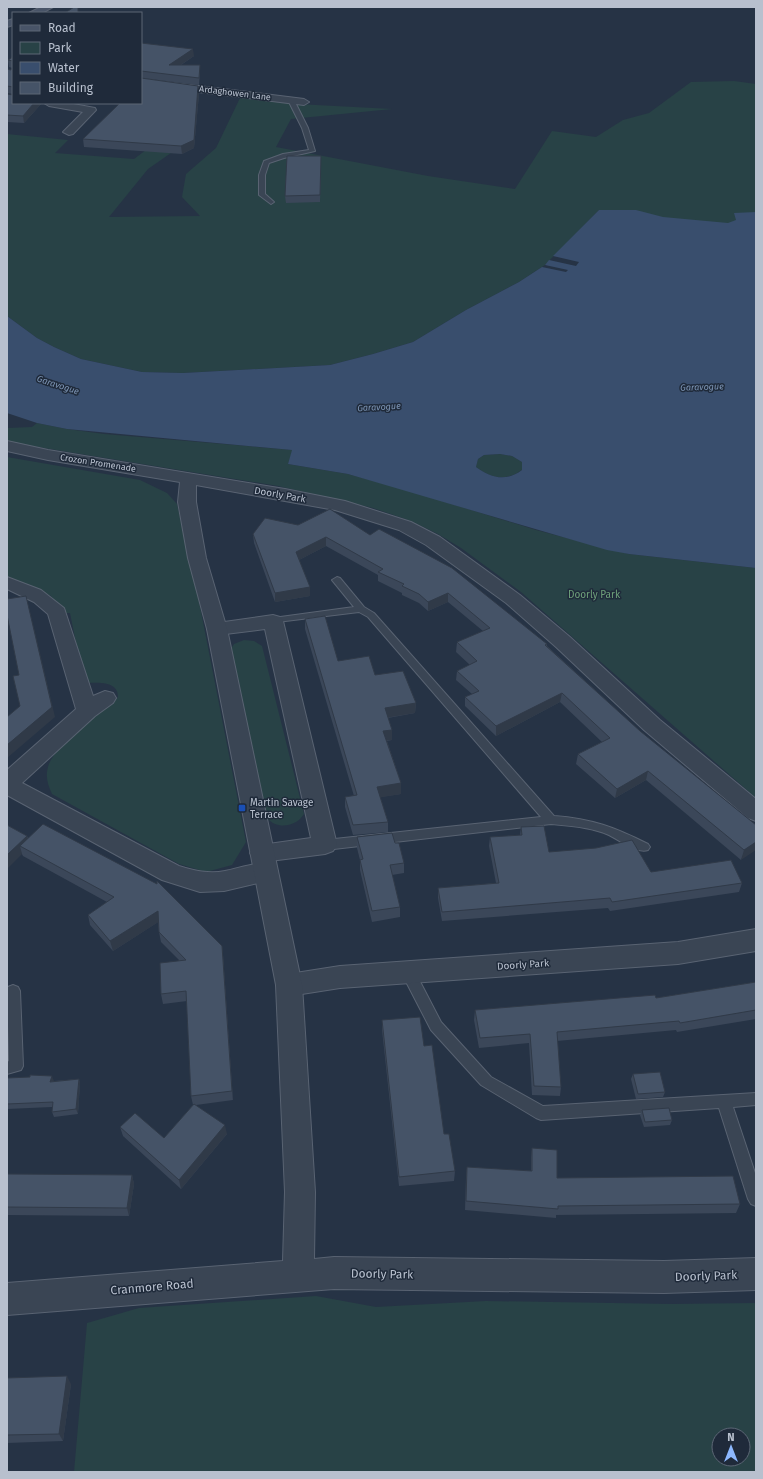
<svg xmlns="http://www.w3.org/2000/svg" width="763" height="1479" font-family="'Fira Sans',sans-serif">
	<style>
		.green { fill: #284246; fill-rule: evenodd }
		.water { fill: #394e6d; fill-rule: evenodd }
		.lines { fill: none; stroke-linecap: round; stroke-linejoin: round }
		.service-casing { stroke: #596372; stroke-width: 2 }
		.minor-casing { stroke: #596372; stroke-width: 2 }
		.tertiary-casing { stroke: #596372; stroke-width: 2 }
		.secondary-casing { stroke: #596372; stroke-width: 2 }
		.service { fill: #3a4554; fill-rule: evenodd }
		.minor { fill: #3a4554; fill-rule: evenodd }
		.tertiary { fill: #3a4554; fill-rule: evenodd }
		.secondary { fill: #485468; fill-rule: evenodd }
		.wall { fill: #3b4759 }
		.shaded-wall { fill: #303a48 }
		.building { fill: #455367; stroke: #303a48 }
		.transit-dot { fill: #1a4fb4; stroke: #1f2a3a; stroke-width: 1.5 }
		.labels { text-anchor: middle; stroke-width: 3; stroke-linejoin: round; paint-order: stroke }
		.far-street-label { font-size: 9px; fill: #b8c0ce; stroke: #1f2a3a }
		.far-water-label { font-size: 9px; font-style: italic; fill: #7e96b6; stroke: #1f2a3a }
		.street-label { font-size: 10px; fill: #b8c0ce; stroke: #1f2a3a }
		.park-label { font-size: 10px; fill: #6ea07a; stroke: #1f2a3a }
		.poi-label { font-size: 10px; fill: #b8c0ce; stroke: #1f2a3a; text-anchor: start }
		.near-street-label { font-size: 12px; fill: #b8c0ce; stroke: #1f2a3a }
	</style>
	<rect width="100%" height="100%" fill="#263345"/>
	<!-- green -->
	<g class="green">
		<path d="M734,81L756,84V218L738,227L599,210L545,265L519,282L466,310L413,342L373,354L330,365L183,373L142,372L81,359L54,347L37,338L7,316V134L68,140L55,153L134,159L150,147L171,153L148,169L109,217L200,216L182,197L186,174L216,148L240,98L297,104L392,109L291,119L276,147L428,176L515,189L552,131L596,137L623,120L649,113L691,82Z"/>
		<path d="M37,423L67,429L104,434L293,450L288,464L348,474L400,488L536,530L629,554L756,568V798L521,592L461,548L438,534L411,521L373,508L278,486L7,442V428L32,427Z"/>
		<path d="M500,454L512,456L522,462V470C505,482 491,478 476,467L478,459L484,455Z"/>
		<path d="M7,457L140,480L167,493L177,504L196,586L246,842L232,865L206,872L179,864L52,794C48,785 45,777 48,767C53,746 101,712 118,697C118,680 97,683 84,683L70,613H62L51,596L31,586L7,578Z"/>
		<path d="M244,640L254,641L262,646L304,814C296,827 277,830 267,818L231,649L234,644Z"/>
		<path d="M316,1296L376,1307L486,1301L671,1304L756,1303V1472H74L87,1323L139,1308ZM719,1435H743V1459H719Z"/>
	</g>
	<!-- water -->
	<path class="water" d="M599,210H636L663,217L728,223L736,220L734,213L756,212V568L629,554L607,550L348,474L288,464L292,450L67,429L37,423L7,413V316L37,338L54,347L81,359L142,372L183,373L330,365L373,354L413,342L466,310L519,282L542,267L566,272L568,270L545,265L549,260L576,266L579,262L553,256ZM500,454L512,456L522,462V470C506,482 491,478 476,467L478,459L484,455Z"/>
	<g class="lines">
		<!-- service casing -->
		<g class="service-casing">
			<g id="service">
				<path d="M291,98L294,100L308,128L315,151L284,158L269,163L265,175V194L274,202L271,204L259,195V175L264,161L283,154L309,150L302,128L288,100Z"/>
				<path d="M337,577L340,578L364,607L374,613L554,816C593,819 614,827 648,844L650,847L648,850C637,854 619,840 609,835C591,827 570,826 551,824L325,850L321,848L319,845L321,842L325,840L541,817L368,617L359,612L269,623L268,621L273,618L354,607L332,580Z"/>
				<path d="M408,967L413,968L441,1022L491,1077L543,1106L756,1093V1105L733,1107L756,1176V1206L751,1204L748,1199L719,1108L541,1120L536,1118L481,1085L431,1030L401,972L403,968Z"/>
				<path d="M13,985L18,987L20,991L23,1066L21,1070L7,1074V1062L9,1061L7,990L8,987Z"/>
			</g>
		</g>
		<!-- minor casing -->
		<g class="minor-casing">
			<g id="minor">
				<path d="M141,79L304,99L309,102L304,105L141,85Z"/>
				<path d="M44,103H68L95,108L96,110L73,134L69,135L63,132L83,112L49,106Z"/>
				<path d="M7,577L41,590L64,608L93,696L105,691L113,693L116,698L113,703L95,716L22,783L179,866C195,871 209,874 225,871C241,868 259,860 275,865L278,872L275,879L224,891L200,892L162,880L7,795V770L76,709L48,614L34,602L7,589Z"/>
				<path d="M273,615L280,617L283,621L337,845L333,851L325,854L262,862L254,860L250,853L254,846L311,838L265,629L217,635L210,634L207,629L210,624Z"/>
				<path d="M756,929V951L678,964L340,988L289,996L280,993L276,985L280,977L289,974L340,966L678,942Z"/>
			</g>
		</g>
		<!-- tertiary casing -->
		<g class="tertiary-casing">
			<path id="tertiary" d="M7,441L48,450L285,489L345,501L411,522L440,537L520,595L570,637L660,720L756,799V821L748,818L644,730L556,647L506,603L426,545L399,530L335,510L196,485V502L206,558L227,629L302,985L315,1192L314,1259L334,1257L664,1261L756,1258V1290L664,1293L334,1289L7,1315V1283L283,1261L285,1192L276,985L207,629L188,558L178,502L180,482L48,460L7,451Z"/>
		</g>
		<!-- secondary casing -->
		<g class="secondary-casing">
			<g id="secondary">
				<path d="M41,7H53L42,13H29Z"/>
				<path d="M13,19V25L7,27V21Z"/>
			</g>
		</g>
		<!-- service -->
		<use href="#service" class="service"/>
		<!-- minor -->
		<use href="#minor" class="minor"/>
		<!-- tertiary -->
		<use href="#tertiary" class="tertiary"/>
		<!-- secondary -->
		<use href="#secondary" class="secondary"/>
	</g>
	<!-- wall -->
	<g class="wall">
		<path d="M141,43L194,56L181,65H200V72L199,85L141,78Z"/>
		<path d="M13,57V68L9,67L8,60Z"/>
		<path d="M7,69L11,70L42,103L24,123L7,122V94L13,95V94L7,93Z"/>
		<path d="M199,94L194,148L182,154L84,147L83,139Z"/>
		<path d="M321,162L320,202L286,203L285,196Z"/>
		<path d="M298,525L370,535L547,644V646L640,731L756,825L741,860L646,780L615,798L576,764L578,754L602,742L560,702L496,736L465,706V697L472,694L456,680L457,671L470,665L456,652L457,642L483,631L448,602L428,611L419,603L402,595V593L378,581V575L326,546L299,560L310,596L275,602L254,543L253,534Z"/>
		<path d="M305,619L338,661L375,675L416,703L415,713L388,718L392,730V740L387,741L401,783V794L380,797L388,822V832L353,835L345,807V797L354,796L305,629Z"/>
		<path d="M7,825L27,836L28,838L223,955L233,1100L196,1105L227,1134L181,1189L123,1136L120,1127L164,1138L193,1105L191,1096L187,1001L163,1004L161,994L179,960L161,942L159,932L158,922L113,951L90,925L88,915L107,902L23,856Z"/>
		<path d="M521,827L549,852L651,872L742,883L739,892L610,911L608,908L442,921L438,898V888L496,883L489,846L490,837L520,835Z"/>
		<path d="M357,837L395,843L404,863V873L392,875L400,907V917L372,922L360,870V860L357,848Z"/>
		<path d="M756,982V1019L677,1032L676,1030L557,1041L561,1087L560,1096L532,1095L529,1043L479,1048L474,1020L475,1010L656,998Z"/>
		<path d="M382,1020L424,1046L444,1134L455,1171L454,1181L399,1186L382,1030Z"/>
		<path d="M633,1074L665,1092L663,1097L636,1099L631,1079Z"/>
		<path d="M7,1078L54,1081L79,1079L80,1084L78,1114L54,1117L52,1112V1107L7,1109Z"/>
		<path d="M642,1110L672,1120L670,1125L644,1127L640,1115Z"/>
		<path d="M532,1148L557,1178L740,1204L736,1213L556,1215V1218L465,1210L466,1177L467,1167L531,1171V1157Z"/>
		<path d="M7,1174L132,1175L134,1184L129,1216L7,1215Z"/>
		<path d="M7,1378L71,1384L63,1441L7,1443Z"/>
	</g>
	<!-- shaded-wall -->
	<g class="shaded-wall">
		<path d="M193,49L194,56L170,72L169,65Z"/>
		<path d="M198,86L199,94L194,148L182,154L181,146Z"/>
		<path d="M34,103H42L24,123L23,116Z"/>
		<path d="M326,537V546L297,561L296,552Z"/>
		<path d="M310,587V596L275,602V593Z"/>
		<path d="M448,593V602L428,611V602Z"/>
		<path d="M29,606L55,717L7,758V745L52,707Z"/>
		<path d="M562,693L560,702L496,736V726Z"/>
		<path d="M416,703L415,713L385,718V708Z"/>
		<path d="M392,730V740L383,741V731Z"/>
		<path d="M648,771L646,780L615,798L617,789Z"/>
		<path d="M401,783V794L377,798V787Z"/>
		<path d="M27,836L30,846H20L22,854L7,869V855Z"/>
		<path d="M756,842V850L741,860L744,850Z"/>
		<path d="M158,911L160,921L113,951L110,941Z"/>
		<path d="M222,946L223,955L233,1100L232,1091Z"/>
		<path d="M52,1076L54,1081L50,1082Z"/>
		<path d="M79,1079L80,1084L78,1114L76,1109Z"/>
		<path d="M225,1125L227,1134L181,1189L179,1180Z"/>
		<path d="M132,1175L134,1184L129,1216L127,1208Z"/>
		<path d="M67,1376L71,1384L63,1441L59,1434Z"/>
	</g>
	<!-- building -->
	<g class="building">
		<path d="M74,7H78V13H65Z"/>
		<path d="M141,43L193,49L169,65H200L199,78L141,71Z"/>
		<path d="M13,57V65V61L8,60Z"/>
		<path d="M13,68V103H34L23,116L7,115V94L13,95V87L7,86V69L11,70Z"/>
		<path d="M141,78L198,86L194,140L181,146L83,139L120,103H141Z"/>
		<path d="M287,156H321L320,195L285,196Z"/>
		<path d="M330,509L370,535L379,529L452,568L547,644L545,645L640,731L756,825V842L744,850L648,771L617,789L578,754L610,738L562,693L496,726L465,697L479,691L457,671L477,661L457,642L490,628L448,593L428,602L419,594L402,586L404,584L378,572L383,569L326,537L296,552L310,587L275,593L253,534L265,518L298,525Z"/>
		<path d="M26,596L52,707L7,745V717L20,706L13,676L19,675L7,615V599Z"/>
		<path d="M325,616L338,661L369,656L375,675L403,671L416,703L385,708L392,730L383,731L401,783L377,787L388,822L353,825L345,797L357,795L305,619Z"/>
		<path d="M43,824L157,884V881L222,946L232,1091L191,1096L186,991L161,994L160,963L186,960L159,932L158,911L110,941L88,915L114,897L20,846Z"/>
		<path d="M7,825L27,836L7,855Z"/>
		<path d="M544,826L549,852L596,848L632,840L651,872L731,860L742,883L612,902L610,898L442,912L438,888L499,883L490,837L522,835L521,827Z"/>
		<path d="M392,833L395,843H399L404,863L390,865L400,907L372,911L360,860L363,859L357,837Z"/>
		<path d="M756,982V1010L680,1023L679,1021L557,1032L561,1087L534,1086L530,1034L480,1038L475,1010L655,995L656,998Z"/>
		<path d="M420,1017L424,1046L432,1045L444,1134H449L455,1171L399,1177L382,1020Z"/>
		<path d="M660,1072L665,1092L638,1094L633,1074Z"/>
		<path d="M30,1075L52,1076L50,1082L79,1079L76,1109L52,1112L53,1102L7,1104V1078L30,1077Z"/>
		<path d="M194,1104L225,1125L179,1180L120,1127L135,1113L164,1138Z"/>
		<path d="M669,1108L672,1120L645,1122L642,1110Z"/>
		<path d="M532,1148L557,1150V1178L733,1176L740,1204L558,1206V1209L466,1201L467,1167L532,1171Z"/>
		<path d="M7,1174L132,1175L127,1208L7,1207Z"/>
		<path d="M67,1376L59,1434L7,1435V1378Z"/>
	</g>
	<!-- markers -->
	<rect class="transit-dot" x="238" y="804" width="8" height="8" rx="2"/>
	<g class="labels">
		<!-- far-street labels -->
		<g class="far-street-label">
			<text transform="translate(235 93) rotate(7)" y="3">Ardaghowen Lane</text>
			<text transform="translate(98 463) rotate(9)" y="3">Crozon Promenade</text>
		</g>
		<!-- far-water labels -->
		<g class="far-water-label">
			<text transform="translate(58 385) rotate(18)" y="3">Garavogue</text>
			<text transform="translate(702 387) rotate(-2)" y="3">Garavogue</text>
			<text transform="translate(379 407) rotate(-3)" y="3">Garavogue</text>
		</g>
		<!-- street labels -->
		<g class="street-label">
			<text transform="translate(280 494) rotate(10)" y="4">Doorly Park</text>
			<text transform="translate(523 964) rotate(-4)" y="4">Doorly Park</text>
		</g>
		<!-- park labels -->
		<g class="park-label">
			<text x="594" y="598">Doorly Park</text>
		</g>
		<!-- poi labels -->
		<g class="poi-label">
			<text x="250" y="806">Martin Savage<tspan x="250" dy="12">Terrace</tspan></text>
		</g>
		<!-- near-street labels -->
		<g class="near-street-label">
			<text transform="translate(382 1274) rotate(1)" y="4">Doorly Park</text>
			<text transform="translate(706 1276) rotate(-2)" y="4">Doorly Park</text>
			<text transform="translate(152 1287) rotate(-5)" y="4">Cranmore Road</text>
		</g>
	</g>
	<!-- border -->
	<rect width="763" height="1479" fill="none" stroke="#b8c0ce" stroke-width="16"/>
	<!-- legend -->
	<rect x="12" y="12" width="130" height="92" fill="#1f2a3a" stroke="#5c6675"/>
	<rect x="20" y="25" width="20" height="6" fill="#485468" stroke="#5c6675"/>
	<text x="48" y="32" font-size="12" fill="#b8c0ce">Road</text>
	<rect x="20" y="42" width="20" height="12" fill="#284246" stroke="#5c6675"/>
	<text x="48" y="52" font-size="12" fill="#b8c0ce">Park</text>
	<rect x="20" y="62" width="20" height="12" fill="#394e6d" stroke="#5c6675"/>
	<text x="48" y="72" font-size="12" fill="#b8c0ce">Water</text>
	<rect x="20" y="82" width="20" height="12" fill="#455367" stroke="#5c6675"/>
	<text x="48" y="92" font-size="12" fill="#b8c0ce">Building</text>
	<!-- north arrow -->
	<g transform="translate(731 1447)"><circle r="19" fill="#1f2a3a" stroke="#5c6675"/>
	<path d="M0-3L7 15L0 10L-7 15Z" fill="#8db8fe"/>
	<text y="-6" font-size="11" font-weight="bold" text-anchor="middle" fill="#b8c0ce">N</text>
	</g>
</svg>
